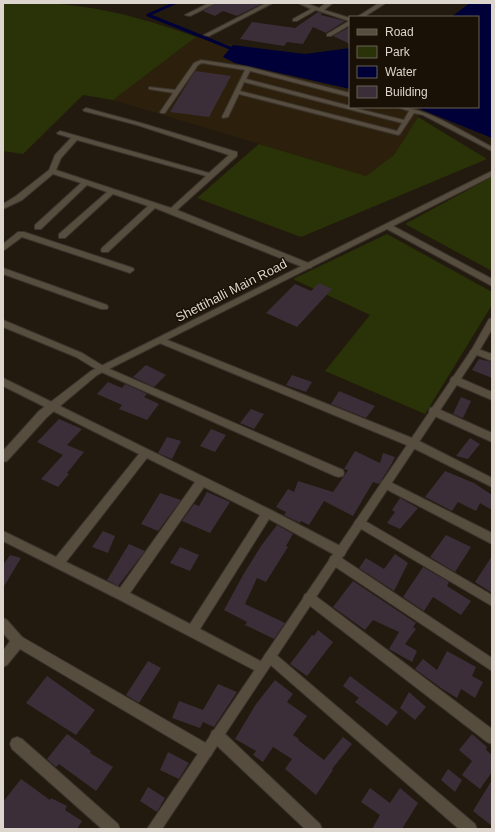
<svg xmlns="http://www.w3.org/2000/svg" width="495" height="832" font-family="Arial,sans-serif">
	<style>
		.built { fill: #2c200d }
		.green { fill: #2a3307 }
		.water { fill: #000039 }
		.lines { fill: none; stroke-linecap: round; stroke-linejoin: round }
		.stream { stroke: #000039; stroke-width: 3 }
		.building { fill: #3b2e39 }
		.service-casing { stroke: #3a332d; stroke-width: 2 }
		.minor-casing { stroke: #3a332d; stroke-width: 2 }
		.tertiary-casing { stroke: #3a332d; stroke-width: 2 }
		.service { fill: #564d3f; fill-rule: evenodd }
		.minor { fill: #564d3f; fill-rule: evenodd }
		.tertiary { fill: #564d3f; fill-rule: evenodd }
		.labels { text-anchor: middle; stroke-width: 3; stroke-linejoin: round; paint-order: stroke }
		.street-label { font-size: 13px; fill: #dcd6ce; stroke: #191105 }
	</style>
	<rect width="100%" height="100%" fill="#221a0e"/>
	<!-- built -->
	<path class="built" d="M196,37L233,45L223,57L235,63L350,89V107H415L422,110L394,155L366,176L113,100Z"/>
	<!-- green -->
	<g class="green">
		<path d="M3,3C27,3 53,2 77,6C118,11 157,23 196,37L113,100L83,95L23,154L3,151Z"/>
		<path d="M418,117L487,159L301,237L197,198L259,144L366,176L394,155Z"/>
		<path d="M492,177V271L405,224Z"/>
		<path d="M387,234L492,292V305L425,414L325,371L370,315L293,279Z"/>
	</g>
	<!-- water -->
	<g class="water">
		<path d="M470,3H492V138L415,107H478V17H451Z"/>
		<path d="M233,45L305,54L350,48V89L235,63L223,57Z"/>
	</g>
	<g class="lines">
		<!-- stream -->
		<path class="stream" d="M175,3L148,15L235,50"/>
	</g>
	<!-- building -->
	<g class="building">
		<path d="M217,3H263L237,16L223,11L215,16L203,11Z"/>
		<path d="M318,12L322,13L321,15L345,21L326,33L313,27L303,44L287,42L284,46L240,39L252,22L295,28Z"/>
		<path d="M350,27V44L333,36Z"/>
		<path d="M195,71L231,76L209,117L170,112Z"/>
		<path d="M319,283L332,289L297,327L266,313L295,284L311,291Z"/>
		<path d="M479,359L492,362V378L472,370Z"/>
		<path d="M146,365L166,375L154,387L133,377Z"/>
		<path d="M292,375L312,382L306,392L286,385Z"/>
		<path d="M108,382L122,388L125,384L147,394L144,397L159,404L147,420L119,409L122,405L97,394Z"/>
		<path d="M339,391L375,406L366,418L331,404Z"/>
		<path d="M461,397L471,401L463,418L453,414Z"/>
		<path d="M251,409L264,414L254,429L240,423Z"/>
		<path d="M59,419L82,429L67,445L84,452L67,473L69,474L58,487L41,479L63,455L37,442Z"/>
		<path d="M211,429L226,435L215,452L200,446Z"/>
		<path d="M167,437L181,441L172,459L158,453Z"/>
		<path d="M470,438L480,444L468,459L456,456Z"/>
		<path d="M355,451L380,463L383,453L395,457L391,465L379,484L373,482L353,516L324,501L309,525L301,521L300,523L284,515L286,512L276,507L288,489L294,492L298,481L333,492L344,476L348,470L344,469Z"/>
		<path d="M445,471L474,483L492,495V510L480,503L476,511L458,502L452,511L425,497Z"/>
		<path d="M207,492L230,502L210,533L182,521L194,504L199,506Z"/>
		<path d="M160,493L181,500L158,531L141,524Z"/>
		<path d="M400,498L418,508L400,529L387,523L395,512L392,510Z"/>
		<path d="M277,525L293,534L286,546L288,547L266,582L257,578L245,604L285,623L274,639L245,625L247,622L224,610L243,575L261,546Z"/>
		<path d="M103,531L115,536L108,553L92,547Z"/>
		<path d="M446,535L471,547L455,572L430,557Z"/>
		<path d="M129,544L145,551L118,586L107,580Z"/>
		<path d="M180,547L199,555L190,571L170,563Z"/>
		<path d="M395,554L408,563L394,591L359,568L366,558L384,569Z"/>
		<path d="M10,555L21,558L3,588V565Z"/>
		<path d="M492,556V593L475,582Z"/>
		<path d="M423,567L449,582L447,586L471,601L461,615L433,597L424,611L403,597Z"/>
		<path d="M353,581L416,623L413,627L416,629L405,644L417,651L412,662L389,649L399,632L373,620L365,630L333,607Z"/>
		<path d="M318,630L333,642L307,676L290,664L312,635L314,636Z"/>
		<path d="M447,651L476,667L472,676L483,682L475,698L461,689L457,698L441,688L415,669L423,659L437,670Z"/>
		<path d="M148,661L161,668L139,703L126,695Z"/>
		<path d="M47,676L95,710L76,735L26,703Z"/>
		<path d="M350,676L398,712L387,726L355,702L359,698L343,686Z"/>
		<path d="M275,680L293,694L287,702L307,716L293,735L299,739L298,740L324,760L343,737L352,744L332,769L333,770L316,795L285,769L292,759L273,747L263,762L253,755L256,751L235,739L256,704Z"/>
		<path d="M218,684L237,692L214,727L203,722L200,728L172,718L179,701L203,710Z"/>
		<path d="M409,692L426,707L415,720L400,708Z"/>
		<path d="M67,734L91,751L90,753L113,767L96,791L59,764L56,767L47,759Z"/>
		<path d="M472,734L487,747L486,750L492,755V772L480,789L462,775L472,761L459,750Z"/>
		<path d="M168,752L189,763L179,779L160,770Z"/>
		<path d="M448,769L462,780L455,792L441,780Z"/>
		<path d="M21,779L50,800L51,798L67,806L65,810L82,821L77,829H3V802Z"/>
		<path d="M492,780V826L473,811Z"/>
		<path d="M148,787L165,798L157,812L140,801Z"/>
		<path d="M370,788L390,803L400,788L418,803L402,829H372L380,815L361,802Z"/>
	</g>
	<g class="lines">
		<!-- service casing -->
		<g class="service-casing">
			<path id="service" d="M201,60L248,67L350,93V97L250,71L246,79L350,106V107L404,120L409,111L397,107C426,107 465,133 492,147V151L423,115L414,113L400,134L398,135L239,94L228,117L223,118L222,117L245,70L202,63L198,65L165,113H161L160,112L173,93L149,89V87L175,90L194,63ZM244,82L402,123L397,131L240,91Z"/>
		</g>
		<!-- minor casing -->
		<g class="minor-casing">
			<g id="minor">
				<path d="M209,3H216L190,16L185,15Z"/>
				<path d="M266,3H273L209,36L204,35Z"/>
				<path d="M298,3H306L319,8L326,3H333L324,10L350,18V25L331,36H327V34L349,21L316,10L297,21H293V19L311,9Z"/>
				<path d="M379,3H386L364,17H357Z"/>
				<path d="M86,108L141,123L237,152V156L177,210L311,264L312,266L311,268H305L155,208L108,252H102L101,250L102,248L148,206L113,194L65,238H59V234L107,192L87,185L41,229H35V225L81,183L53,174L22,200L3,209V204L16,196L49,170L55,155L71,138L58,134L57,133L60,131L209,173L229,155L137,125L84,111L83,110ZM77,140L206,176L171,208L56,170L61,158Z"/>
				<path d="M18,232H24L133,268L134,270L130,273L22,237L3,251V244Z"/>
				<path d="M3,268L107,305L108,307L107,309H101L3,274Z"/>
				<path d="M3,320L82,353L105,367L343,470L344,473L343,476L339,477L335,476L99,371L76,357L3,327Z"/>
				<path d="M160,337L417,440L492,478V487L409,446L157,342L155,340Z"/>
				<path d="M475,348L492,354V361L472,353L470,351Z"/>
				<path d="M455,376L492,392V400L452,383L450,380L452,377Z"/>
				<path d="M3,378L271,510L344,548L346,552L344,556L340,557L492,658V671L331,564L329,560L331,556L335,555L269,519L200,629L266,664L268,668L266,672L262,674L118,599L3,541V531L56,557L139,454L3,386ZM147,458L195,482L120,588L66,562ZM204,487L260,515L190,624L130,593Z"/>
				<path d="M434,407L492,433V442L430,414L429,411L430,408Z"/>
				<path d="M386,480L492,533V544L382,487L381,484L382,481Z"/>
				<path d="M360,518L492,595V606L356,526L354,523L356,520Z"/>
				<path d="M309,593L313,594L492,729V744L487,742L305,602L303,598L305,594Z"/>
				<path d="M3,618L7,620L22,637L211,746L213,751L211,756L206,758L201,756L20,649L7,665L3,667V651L10,641L3,633Z"/>
				<path d="M270,651L274,653L475,824L477,829H459L266,661L264,657L266,653Z"/>
				<path d="M217,729L222,731L320,824L322,829H305L212,741L210,736L212,731Z"/>
				<path d="M17,737L22,739L118,824L120,829H102L12,749L10,744L12,739Z"/>
			</g>
		</g>
		<!-- tertiary casing -->
		<g class="tertiary-casing">
			<g id="tertiary">
				<path d="M492,171V176L393,226L492,279V286L387,229L97,375L47,417L7,461L3,462V451L39,411L91,371Z"/>
				<path d="M492,318V329L478,353L162,829H147L472,349L489,319Z"/>
			</g>
		</g>
		<!-- service -->
		<use href="#service" class="service"/>
		<!-- minor -->
		<use href="#minor" class="minor"/>
		<!-- tertiary -->
		<use href="#tertiary" class="tertiary"/>
	</g>
	<g class="labels">
		<!-- street labels -->
		<g class="street-label">
			<text transform="translate(231 290) rotate(-27)" y="5">Shettihalli Main Road</text>
		</g>
	</g>
	<!-- border -->
	<rect width="495" height="832" fill="none" stroke="#dcd6ce" stroke-width="8"/>
	<!-- legend -->
	<rect x="349" y="16" width="130" height="92" fill="#191105" stroke="#676055"/>
	<rect x="357" y="29" width="20" height="6" fill="#564d3f" stroke="#676055"/>
	<text x="385" y="36" font-size="12" fill="#dcd6ce">Road</text>
	<rect x="357" y="46" width="20" height="12" fill="#2a3307" stroke="#676055"/>
	<text x="385" y="56" font-size="12" fill="#dcd6ce">Park</text>
	<rect x="357" y="66" width="20" height="12" fill="#000039" stroke="#676055"/>
	<text x="385" y="76" font-size="12" fill="#dcd6ce">Water</text>
	<rect x="357" y="86" width="20" height="12" fill="#3b2e39" stroke="#676055"/>
	<text x="385" y="96" font-size="12" fill="#dcd6ce">Building</text>
</svg>
